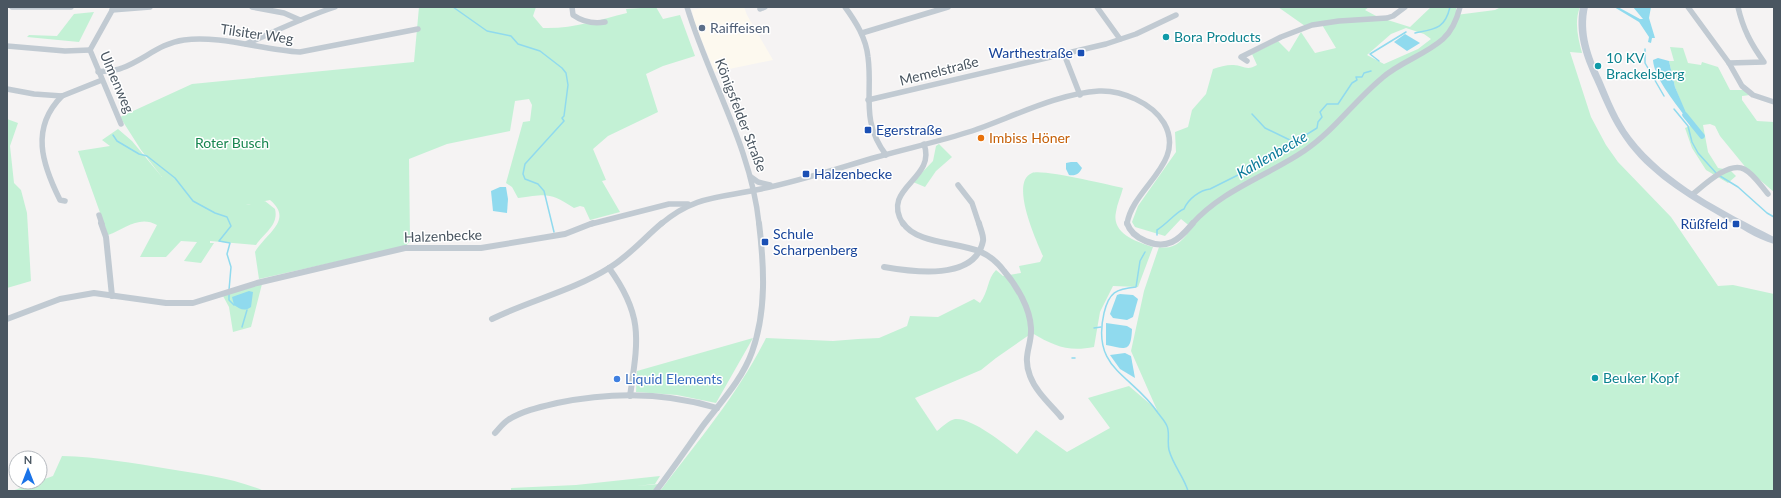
<svg xmlns="http://www.w3.org/2000/svg" width="1781" height="498" font-family="Lato,sans-serif">
	<style>
		.commercial { fill: #fdf9ef }
		.green { fill: #c3f1d5; fill-rule: evenodd }
		.water { fill: #90daee }
		.lines { fill: none; stroke-linecap: round; stroke-linejoin: round }
		.stream { stroke: #90daee; stroke-width: 1.5 }
		.canal { stroke: #90daee; stroke-width: 5.5 }
		.minor-far1 { stroke: #c1cad2; stroke-width: 5.5 }
		.minor { stroke: #c1cad2; stroke-width: 6 }
		.secondary { fill: #c1cbd6; fill-rule: evenodd }
		.service-dot { fill: #5c6f8a; stroke: #fff; stroke-width: 1.5 }
		.culture-dot { fill: #0f9aa8; stroke: #fff; stroke-width: 1.5 }
		.transit-dot { fill: #1a4fb4; stroke: #fff; stroke-width: 1.5 }
		.food-dot { fill: #e8710a; stroke: #fff; stroke-width: 1.5 }
		.shop-dot { fill: #3f7fe0; stroke: #fff; stroke-width: 1.5 }
		.labels { text-anchor: middle; stroke-width: 3; stroke-linejoin: round; paint-order: stroke }
		.service-label { font-size: 14px; fill: #4e5e75; stroke: #fff; text-anchor: start }
		.street-label { font-size: 14px; fill: #4a5661; stroke: #fff }
		.culture-label { font-size: 14px; fill: #0d838f; stroke: #fff; text-anchor: start }
		.transit-label { font-size: 14px; fill: #164399; stroke: #fff; text-anchor: start }
		.food-label { font-size: 14px; fill: #c56008; stroke: #fff; text-anchor: start }
		.park-label { font-size: 14px; fill: #17864f; stroke: #fff }
		.shop-label { font-size: 14px; fill: #366cbe; stroke: #fff; text-anchor: start }
		.water-label { font-size: 15px; font-style: italic; fill: #0c7c9b; stroke: #fff }
	</style>
	<rect width="100%" height="100%" fill="#f5f3f3"/>
	<!-- commercial -->
	<path class="commercial" d="M708,7H744L747,15L773,60L715,72L695,25L692,10Z"/>
	<!-- green -->
	<g class="green">
		<path d="M419,7H536L533,16L543,28C573,29 598,20 627,13L626,9L656,7L663,19L680,15L695,56L663,66L646,74L658,112L608,136L593,149L606,180L602,181L620,212L590,220L584,207L580,206L574,208C550,192 547,194 518,198L512,187L506,183L523,122L530,121L532,105L529,99L515,101L510,131L447,144L409,159L410,241L406,246L259,279L255,252C266,233 294,220 270,200L246,205L265,201L275,209C279,225 264,233 256,245L210,241V243H214L201,263L184,261L197,242L181,241L166,257H140L157,225C139,215 125,229 108,235L78,151L110,146L102,140L118,129L132,141L162,177L141,150L120,117L192,84L414,62Z"/>
		<path d="M1278,7H1369L1365,10L1378,17L1410,27L1431,7H1456V15L1495,10L1501,7H1580C1574,22 1578,38 1582,53L1570,52L1591,117L1606,145L1618,162L1671,217L1718,286L1733,285L1774,294V491H660C698,441 738,394 766,338L833,341L858,339L879,338L907,326L910,316L938,317L974,299L980,303C989,291 987,279 996,270L1003,276L1021,273L1019,266L1040,262L1043,256C1037,242 1009,182 1032,173C1043,169 1108,185 1123,188C1121,196 1117,204 1116,212C1111,234 1138,242 1153,247L1138,287L1113,286L1100,312L1094,347C1068,352 1054,346 1032,333L996,358L981,370L915,398L937,431C942,427 949,420 955,419C971,417 1005,444 1017,454L1036,430L1067,452L1110,428L1088,398L1129,386L1157,410L1131,351L1144,291L1159,247C1175,250 1183,240 1192,228L1181,219L1165,236L1135,227L1132,222L1138,206L1176,152L1175,132L1188,127L1192,110L1206,94L1213,69C1219,67 1226,65 1232,65C1242,64 1246,72 1257,65L1252,54L1278,41L1289,52L1301,32L1315,53L1336,48L1321,23L1305,26ZM1406,28L1424,34L1431,39L1418,49L1384,64L1367,55L1391,34Z"/>
		<path d="M94,12L79,42L27,37L29,35L57,36L74,14Z"/>
		<path d="M1670,47L1683,48L1688,63L1701,65L1702,62L1718,67L1730,90H1744L1750,95L1742,96V100L1757,121L1774,122V192L1747,169L1720,136L1715,126L1710,124L1703,125L1708,152L1718,168L1730,170L1736,176L1728,183L1706,170L1692,148L1685,128L1690,126L1675,87L1669,61H1674Z"/>
		<path d="M7,119L18,123L10,146L14,183L21,190L27,213L31,281L7,288Z"/>
		<path d="M939,144L952,157L936,171L925,187L913,182L933,161L936,146Z"/>
		<path d="M262,284L251,327L233,332L229,307L223,296Z"/>
		<path d="M753,338L716,403L677,395L636,392L637,371Z"/>
		<path d="M62,456C98,457 133,463 169,469C201,474 233,478 264,491H12L53,476Z"/>
		<path d="M660,476L655,484L636,486L659,484L653,491H511V488L576,485Z"/>
	</g>
	<!-- water -->
	<g class="water">
		<path d="M1614,7H1618L1640,19H1643L1633,7H1651L1649,18L1655,38H1652L1651,43L1648,42L1649,37L1639,22Z"/>
		<path d="M1405,34L1420,43L1407,51L1394,42Z"/>
		<path d="M1658,58L1669,61L1675,87L1687,115H1684C1674,101 1654,77 1653,60Z"/>
		<path d="M1071,162H1077L1082,168C1079,174 1076,176 1069,175L1066,169V163Z"/>
		<path d="M500,187H506L508,199L507,213L493,211L491,191Z"/>
		<path d="M249,291L253,292L251,307C244,312 240,309 234,305L232,297Z"/>
		<path d="M1120,294L1133,295L1138,299L1133,317L1127,320L1113,318L1110,314L1117,295Z"/>
		<path d="M1106,323L1127,326L1132,329C1131,353 1126,349 1106,345Z"/>
		<path d="M1125,353L1131,356L1135,378L1120,369L1110,355Z"/>
	</g>
	<g class="lines">
		<!-- stream -->
		<g class="stream">
			<path d="M453,7L487,31L511,36L518,44L540,51L562,68L566,73L568,85L564,116L562,118L564,121L525,164L523,174L525,179L538,184L544,191L554,232"/>
			<path d="M1415,33C1435,29 1445,29 1450,7"/>
			<path d="M1645,49V63L1664,96"/>
			<path d="M1379,61L1370,54L1406,32"/>
			<path d="M1674,109L1688,126L1692,142L1698,153L1717,174"/>
			<path d="M1252,114L1265,128L1294,142"/>
			<path d="M113,135L117,141L139,154L147,156L175,178L193,201L215,213L227,217L231,226L219,241L230,243L227,254L231,267L229,290"/>
			<path d="M1720,176L1738,187L1767,213L1774,217"/>
			<path d="M1157,235V230C1167,224 1177,211 1184,209C1188,199 1200,190 1210,189L1258,165L1317,128L1318,122L1322,117L1320,112L1327,104H1338L1352,83L1357,80L1356,77H1362L1364,73L1371,71"/>
			<path d="M1145,252L1140,261L1136,287C1116,289 1109,292 1104,313C1091,370 1132,374 1158,413C1161,417 1165,421 1167,426C1170,433 1167,442 1169,450C1173,465 1184,477 1188,491"/>
			<path d="M229,293V300L234,305"/>
			<path d="M242,327L247,310"/>
			<path d="M1094,328L1101,327"/>
			<path d="M1072,358H1075"/>
		</g>
		<!-- canal -->
		<path class="canal" d="M1685,115L1702,136"/>
		<!-- minor-far1 -->
		<g class="minor-far1">
			<path d="M12,7H71"/>
			<path d="M114,7L90,50L121,124"/>
			<path d="M252,7L284,13L300,20"/>
			<path d="M572,7L573,15C583,22 593,24 605,22"/>
			<path d="M687,7C709,80 751,146 759,224"/>
			<path d="M845,7C856,22 866,38 868,57C873,94 860,120 886,155"/>
			<path d="M1097,7L1120,39"/>
			<path d="M1688,7L1729,63L1742,86L1753,95L1774,102"/>
			<path d="M760,9L765,7"/>
			<path d="M112,10L150,7"/>
			<path d="M862,33L948,7"/>
			<path d="M246,44C276,31 304,17 335,7"/>
			<path d="M7,46L65,51L90,50"/>
			<path d="M1064,54L1080,95"/>
			<path d="M1247,61L1241,57L1281,37L1312,25L1339,21L1387,18L1393,16L1405,7"/>
			<path d="M1729,63L1764,62C1751,44 1743,29 1738,7"/>
			<path d="M98,72C106,71 115,71 122,68C144,60 160,43 184,40C220,35 263,50 300,52L418,29"/>
			<path d="M7,89L34,94L62,96L102,80"/>
			<path d="M62,96C30,128 42,164 60,200L65,201"/>
			<path d="M868,100L1106,44L1136,34L1176,15"/>
			<path d="M751,177L758,182L770,185"/>
			<path d="M958,185L972,203L979,224"/>
			<path d="M1693,194C1704,185 1729,161 1744,169C1754,174 1761,186 1768,194"/>
			<path d="M99,215L102,224"/>
			<path d="M591,224L669,204H688"/>
			<path d="M661,224C695,195 720,198 761,189C800,181 839,168 877,157C909,148 941,141 972,131C1010,118 1059,93 1099,91C1122,90 1152,103 1164,123C1187,163 1132,188 1127,224"/>
			<path d="M903,224C880,187 937,180 924,144"/>
			<path d="M1192,224C1222,190 1267,176 1304,151C1334,131 1354,101 1382,78C1400,62 1425,55 1443,39C1453,30 1457,19 1460,7"/>
		</g>
		<!-- minor -->
		<g class="minor">
			<path d="M101,223L106,237L112,296"/>
			<path d="M903,223C916,244 959,242 981,252C990,256 998,263 1004,271C1017,286 1030,308 1031,328C1032,346 1022,355 1030,376C1036,392 1050,404 1061,417"/>
			<path d="M1127,223C1132,239 1157,249 1172,242C1181,238 1187,230 1193,223"/>
			<path d="M884,267C913,272 975,281 983,241C984,236 980,228 979,223"/>
			<path d="M609,268C644,316 638,340 630,396"/>
			<path d="M7,319L60,299L94,293L166,303H193L257,283L405,248H481L565,234L593,223"/>
			<path d="M492,319C531,300 572,291 609,268C629,256 644,238 662,223"/>
			<path d="M495,433C499,429 503,423 508,420C522,411 540,407 557,403C610,392 665,392 717,408"/>
			<path d="M656,491C672,470 687,448 702,427C720,403 742,380 752,352C767,310 764,265 759,223"/>
		</g>
		<!-- secondary -->
		<path class="secondary" d="M1580,7H1588C1582,33 1591,56 1602,80C1610,99 1618,120 1631,137C1666,183 1724,211 1774,237V244C1756,239 1739,227 1723,218C1687,197 1648,174 1624,139C1611,121 1603,100 1594,80C1583,56 1575,33 1580,7Z"/>
	</g>
	<!-- markers -->
	<circle class="service-dot" cx="702" cy="28" r="4"/>
	<g class="culture-dot">
		<circle cx="1166" cy="37" r="4"/>
		<circle cx="1598" cy="66" r="4"/>
		<circle cx="1595" cy="378" r="4"/>
	</g>
	<g class="transit-dot">
		<rect x="1077" y="49" width="8" height="8" rx="2"/>
		<rect x="864" y="126" width="8" height="8" rx="2"/>
		<rect x="802" y="170" width="8" height="8" rx="2"/>
		<rect x="1732" y="220" width="8" height="8" rx="2"/>
		<rect x="761" y="238" width="8" height="8" rx="2"/>
	</g>
	<circle class="food-dot" cx="981" cy="138" r="4"/>
	<circle class="shop-dot" cx="617" cy="379" r="4"/>
	<g class="labels">
		<!-- service labels -->
		<g class="service-label">
			<text x="710" y="33">Raiffeisen</text>
		</g>
		<!-- street labels -->
		<g class="street-label">
			<text transform="translate(257 34) rotate(8)" y="5">Tilsiter Weg</text>
			<text transform="translate(939 71) rotate(-14)" y="5">Memelstraße</text>
			<text transform="translate(117 82) rotate(67)" y="5">Ulmenweg</text>
			<text transform="translate(741 115) rotate(69)" y="5">Königsfelder Straße</text>
			<text transform="translate(443 236) rotate(-2)" y="5">Halzenbecke</text>
		</g>
		<!-- culture labels -->
		<g class="culture-label">
			<text x="1174" y="42">Bora Products</text>
			<text x="1606" y="63">10 KV<tspan x="1606" dy="16">Brackelsberg</tspan></text>
			<text x="1603" y="383">Beuker Kopf</text>
		</g>
		<!-- transit labels -->
		<g class="transit-label">
			<text x="1073" y="58" text-anchor="end">Warthestraße</text>
			<text x="876" y="135">Egerstraße</text>
			<text x="814" y="179">Halzenbecke</text>
			<text x="1728" y="229" text-anchor="end">Rüßfeld</text>
			<text x="773" y="239">Schule<tspan x="773" dy="16">Scharpenberg</tspan></text>
		</g>
		<!-- food labels -->
		<g class="food-label">
			<text x="989" y="143">Imbiss Höner</text>
		</g>
		<!-- park labels -->
		<g class="park-label">
			<text x="232" y="148">Roter Busch</text>
		</g>
		<!-- shop labels -->
		<g class="shop-label">
			<text x="625" y="384">Liquid Elements</text>
		</g>
		<!-- water labels -->
		<g class="water-label">
			<text transform="translate(1272 155) rotate(-30)" y="5">Kahlenbecke</text>
		</g>
	</g>
	<!-- border -->
	<rect width="1781" height="498" fill="none" stroke="#4a5661" stroke-width="16"/>
	<!-- north arrow -->
	<g transform="translate(28 470)"><circle r="19" fill="#ffffff" stroke="#b7bbc0"/>
	<path d="M0-3L7 15L0 10L-7 15Z" fill="#1a73e8"/>
	<text y="-6" font-size="11" font-weight="bold" text-anchor="middle" fill="#4a5661">N</text>
	</g>
</svg>
